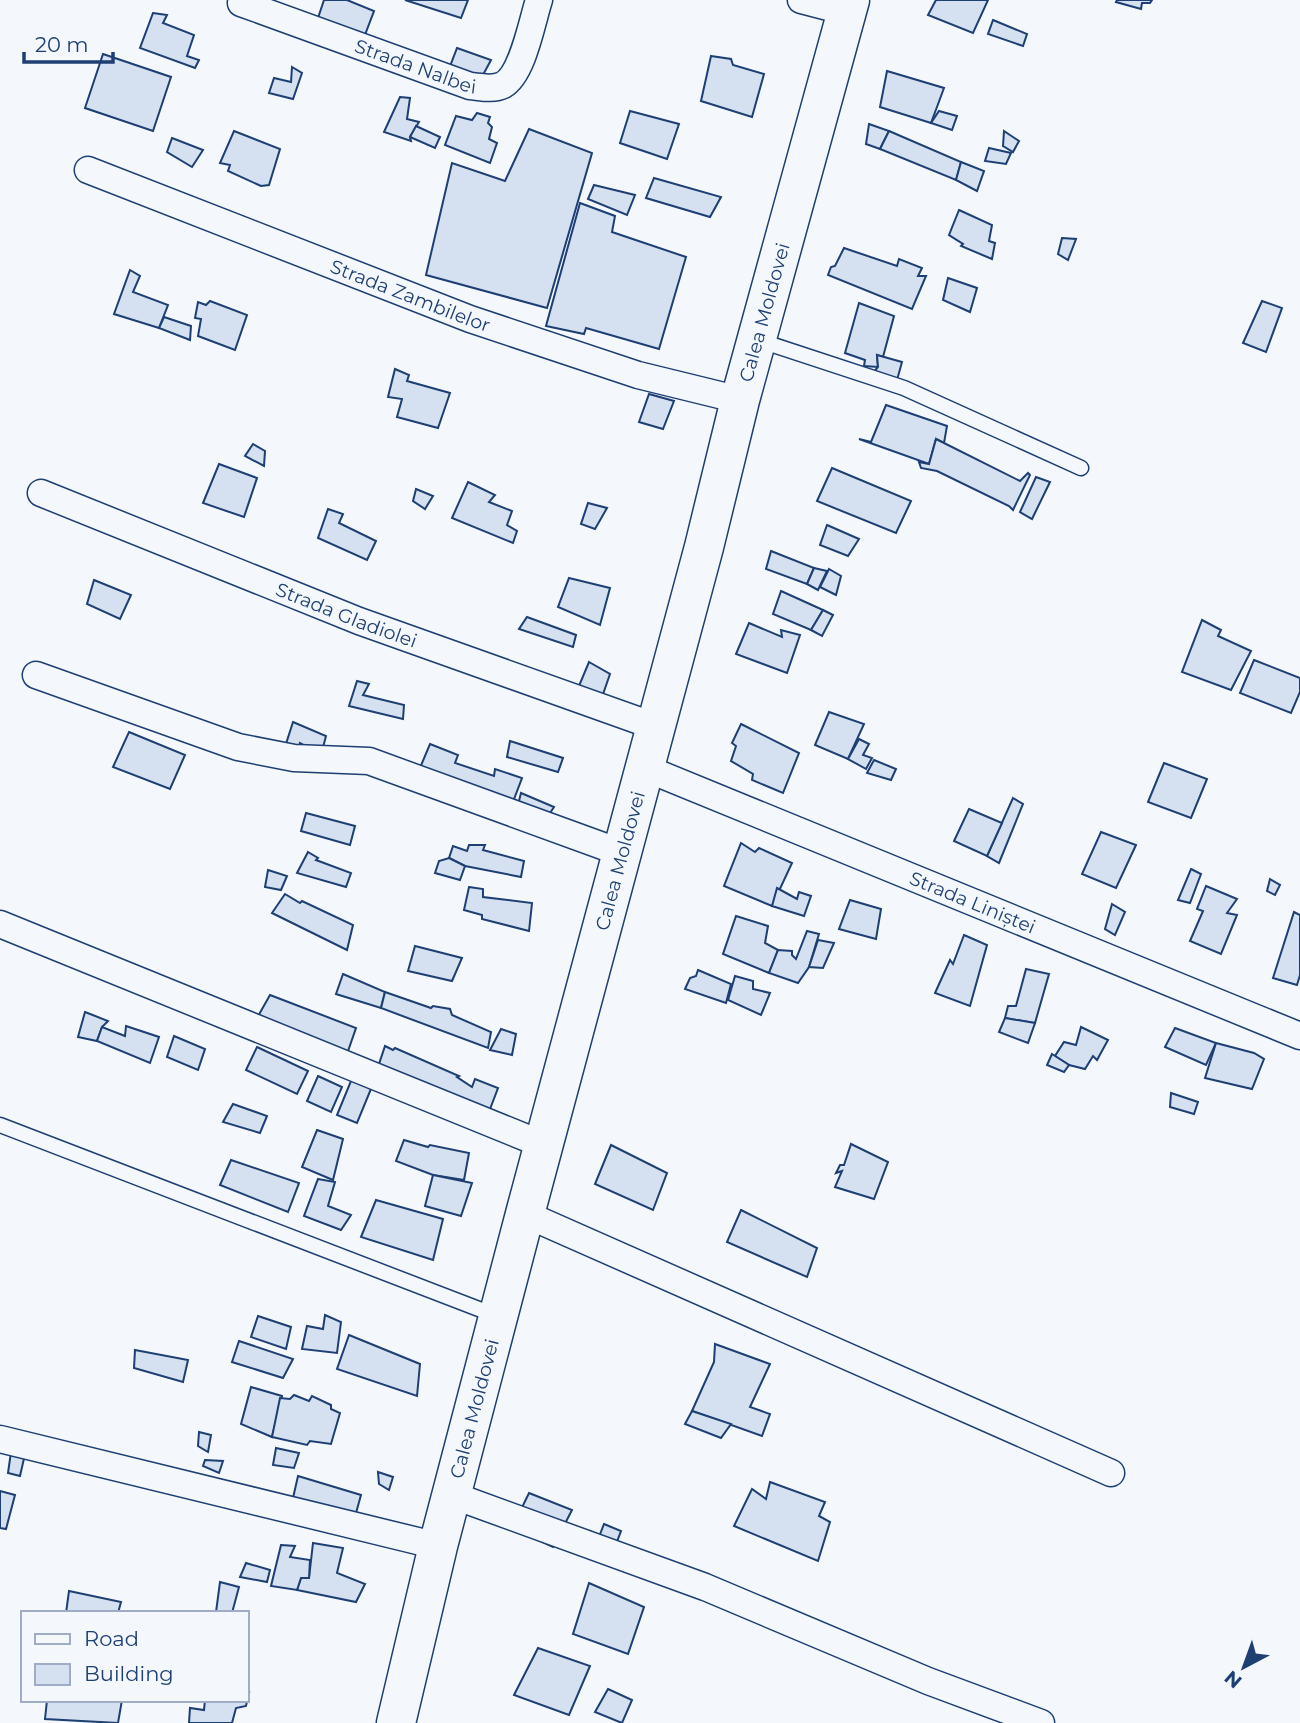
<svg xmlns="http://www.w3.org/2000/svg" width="1300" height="1723" font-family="Montserrat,sans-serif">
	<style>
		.building { fill: #d5e0f0; stroke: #1d3f73; stroke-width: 2 }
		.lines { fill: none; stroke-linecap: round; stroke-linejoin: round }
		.lane-casing { stroke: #1d3f73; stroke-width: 17 }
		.street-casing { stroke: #1d3f73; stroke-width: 29 }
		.primary-casing { stroke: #1d3f73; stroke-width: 41 }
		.lane { stroke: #f4f7fb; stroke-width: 14 }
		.street { stroke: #f4f7fb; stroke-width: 26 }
		.primary { stroke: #f4f7fb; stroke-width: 38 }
		.labels { text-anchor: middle; stroke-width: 5; stroke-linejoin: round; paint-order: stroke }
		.street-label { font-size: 19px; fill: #1d3f73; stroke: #f4f7fb }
	</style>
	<rect width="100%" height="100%" fill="#f4f7fb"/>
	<!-- building -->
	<g class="building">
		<path d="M324,0H347L374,11L363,40L316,24Z"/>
		<path d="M405,0H468L461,18Z"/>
		<path d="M936,0H988L973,33L928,15Z"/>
		<path d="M1117,0H1152L1150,3H1142L1141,9L1116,2Z"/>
		<path d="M153,13L167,15L163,23L194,35L187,56L199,60L195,68L140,48Z"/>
		<path d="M993,20L1027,34L1023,46L988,34Z"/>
		<path d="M457,48L491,60L484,73L486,75L446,77Z"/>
		<path d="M103,54L171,77L153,131L85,108Z"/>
		<path d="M711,56L731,59L733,65L764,74L752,117L701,101Z"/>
		<path d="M292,67L302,73L293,99L269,93L274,78L291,82Z"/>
		<path d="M887,71L944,88L931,123L880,107Z"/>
		<path d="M400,97L410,98L407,119L419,122L410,137L411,141L384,132Z"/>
		<path d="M630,111L679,124L667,159L620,143Z"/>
		<path d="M939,111L957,116L952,130L931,123Z"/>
		<path d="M477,113L490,117L488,123L492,127L489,139L497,143L490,163L445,145L456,116L472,120Z"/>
		<path d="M869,124L889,131L880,149L866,144Z"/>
		<path d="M416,126L440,137L435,148L410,137Z"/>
		<path d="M529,129L592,153L547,308L426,275L452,163L505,181Z"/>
		<path d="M234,131L280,149L269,185L261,186L228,171L230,165L220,163Z"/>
		<path d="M889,131L961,162L956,180L880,149Z"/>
		<path d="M1004,131L1019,141L1013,152L1003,146Z"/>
		<path d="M172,138L203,150L192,167L167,152Z"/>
		<path d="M989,148L1011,153L1006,164L985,161Z"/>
		<path d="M961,162L984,171L977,191L956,180Z"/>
		<path d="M654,178L721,197L710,217L646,198Z"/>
		<path d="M594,185L635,195L627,215L588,199Z"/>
		<path d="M580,203L615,216L612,232L686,257L659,349L586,328L584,334L546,326Z"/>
		<path d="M959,210L992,225L989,241L995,243L992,259L961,246L963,244L949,235Z"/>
		<path d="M1062,238L1076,239L1068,260L1058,254Z"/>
		<path d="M844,248L897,266L899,259L922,268L918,276H926L912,309L828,275L831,267L835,266Z"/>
		<path d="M130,270L140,276L133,292L168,305L159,328L114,314Z"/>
		<path d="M948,278L977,288L970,312L943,300Z"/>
		<path d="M210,301L247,315L235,350L198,336L201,319L195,318L198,302L206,305Z"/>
		<path d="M1262,301L1282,308L1266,352L1243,343Z"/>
		<path d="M859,303L894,316L883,357L877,355L878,367L864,366L865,360L845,353Z"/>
		<path d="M164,317L191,326L190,340L159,328Z"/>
		<path d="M877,355L902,362L897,380L872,374L878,367Z"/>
		<path d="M395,369L409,375L407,381L450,393L438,428L397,417L402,399L388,397Z"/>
		<path d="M649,394L674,401L663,429L639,422Z"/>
		<path d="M886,405L947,426L944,443L936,439L929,464L859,439L871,442Z"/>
		<path d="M936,439L1020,481L1028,473L1030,475L1013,510L1009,506L937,471L921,468L919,462L929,464Z"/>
		<path d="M253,444L265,451L264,466L245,456Z"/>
		<path d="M219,464L257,478L244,517L203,503Z"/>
		<path d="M832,468L911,501L896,533L817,501Z"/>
		<path d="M1036,477L1050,482L1032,519L1020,512Z"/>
		<path d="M468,482L495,495L489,502L512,511L507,525L517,531L513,543L452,518Z"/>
		<path d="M416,489L433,496L425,509L413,501Z"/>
		<path d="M588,503L607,508L595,529L581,524Z"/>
		<path d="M328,509L343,514L339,523L376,541L367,560L318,538Z"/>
		<path d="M827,525L859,539L848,556L820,545Z"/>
		<path d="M771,551L814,568L807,584L766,569Z"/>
		<path d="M814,568L827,571L818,590L807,584Z"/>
		<path d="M829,569L841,576L836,595L820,587Z"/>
		<path d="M569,578L610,588L600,625L558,607Z"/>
		<path d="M94,580L131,595L120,619L87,604Z"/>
		<path d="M781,591L823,610L811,630L773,614Z"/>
		<path d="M823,610L833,615L822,636L811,630Z"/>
		<path d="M527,617L576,635L573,647L519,629Z"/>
		<path d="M1202,620L1221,630L1218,636L1251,651L1231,690L1182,672Z"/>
		<path d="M749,623L782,637L781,630L800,635L787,673L736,654Z"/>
		<path d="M1254,660L1300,678V692L1291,713L1240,693Z"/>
		<path d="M589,662L610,674L601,700L576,693Z"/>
		<path d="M357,681L369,684L363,695L404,705L403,719L349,706Z"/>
		<path d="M829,712L864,724L848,759L815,745Z"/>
		<path d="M293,722L326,736L321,755L300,743L297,752L285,747Z"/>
		<path d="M741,724L799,753L783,793L752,780L753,774L731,761L736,746L732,743Z"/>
		<path d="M129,732L185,755L170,789L113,767Z"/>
		<path d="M859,739L869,744L863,755L872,758L866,769L848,759Z"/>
		<path d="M510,741L563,758L558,772L507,757Z"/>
		<path d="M430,744L458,755L455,763L494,776L495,769L522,778L511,807L417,775Z"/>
		<path d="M874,760L896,769L891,780L867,773Z"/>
		<path d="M1164,763L1207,779L1191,818L1148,802Z"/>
		<path d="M521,793L554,807L546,819L517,809Z"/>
		<path d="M1013,798L1023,804L999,863L987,856Z"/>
		<path d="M969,809L1002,823L987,856L954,841Z"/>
		<path d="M306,813L355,826L350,845L301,831Z"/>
		<path d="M1101,832L1136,845L1116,888L1082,874Z"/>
		<path d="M741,843L755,852L759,848L792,863L772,906L724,886Z"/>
		<path d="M469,845H485L483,850L524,861L521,877L465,866L449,858L453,846L467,851Z"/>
		<path d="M308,852L318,858L316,860L351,873L346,887L297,873Z"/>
		<path d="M449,858L465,866L460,880L435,873L439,861Z"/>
		<path d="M1191,869L1201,874L1190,903L1178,900Z"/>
		<path d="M268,870L287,876L281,890L265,887Z"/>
		<path d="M1270,879L1280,885L1275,895L1267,891Z"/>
		<path d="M1206,886L1237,899L1227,913L1237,915L1221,954L1190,941L1203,911L1197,909Z"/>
		<path d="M469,887L483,889V897L532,903L529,931L482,919V915L464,910Z"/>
		<path d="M777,888L797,899L799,892L811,896L804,916L772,906Z"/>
		<path d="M285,894L300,903L302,901L353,925L347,950L272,913Z"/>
		<path d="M850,900L881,909L876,939L839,929Z"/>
		<path d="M1112,904L1125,912L1115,935L1105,929Z"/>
		<path d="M1294,912L1300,915V975L1297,985L1273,978Z"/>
		<path d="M736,916L768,926L765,943L778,950L769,973L723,954Z"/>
		<path d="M807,931L819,934L809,967L798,983L769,973L778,950L792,951V955L796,959Z"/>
		<path d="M964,935L987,945L970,1006L935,993L950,960L953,964Z"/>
		<path d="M818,940L834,943L823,968L809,967Z"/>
		<path d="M415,946L462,958L452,981L408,971Z"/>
		<path d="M1026,969L1049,974L1035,1023L1005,1018L1008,1006H1016Z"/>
		<path d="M698,970L731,984L726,1003L685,989L690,978L696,976Z"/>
		<path d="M343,974L385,992L381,1008L336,994Z"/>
		<path d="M735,976L753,981V989L770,993L761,1015L728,1000Z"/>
		<path d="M385,992L431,1008L433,1006L450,1009L452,1015L491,1032L488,1048L381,1008Z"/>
		<path d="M270,995L356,1028L347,1054L257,1018Z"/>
		<path d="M85,1012L108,1021L102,1027L97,1041L78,1037Z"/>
		<path d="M1005,1018L1035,1023L1028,1043L999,1032Z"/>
		<path d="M126,1026L159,1037L150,1063L97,1041L102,1027L125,1036Z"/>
		<path d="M1081,1027L1108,1040L1097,1060L1093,1056L1085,1069L1069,1065L1055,1056L1064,1042L1076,1045Z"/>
		<path d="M1175,1028L1216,1043L1206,1065L1165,1047Z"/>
		<path d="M501,1029L516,1034L512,1055L490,1050Z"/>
		<path d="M174,1036L205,1049L198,1070L167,1057Z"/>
		<path d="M1216,1043L1254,1053L1264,1059L1252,1089L1205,1078Z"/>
		<path d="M385,1046L393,1050L395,1048L459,1076L457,1077L472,1087L475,1079L498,1088L487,1117L378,1067Z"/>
		<path d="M257,1047L308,1071L297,1094L246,1070Z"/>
		<path d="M1052,1054L1069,1065L1064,1072L1047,1065Z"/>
		<path d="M318,1076L342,1087L331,1112L307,1101Z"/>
		<path d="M353,1076L373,1084L357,1123L337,1115Z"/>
		<path d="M1171,1093L1198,1102L1194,1114L1170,1107Z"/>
		<path d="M233,1104L267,1116L260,1133L223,1122Z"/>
		<path d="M317,1130L343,1139L333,1180L302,1167Z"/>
		<path d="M404,1140L428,1147L430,1145L469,1153L464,1180L433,1175L396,1161Z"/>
		<path d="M851,1144L888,1162L874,1199L835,1187L842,1171L836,1173L840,1165H844Z"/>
		<path d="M611,1145L667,1173L653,1210L595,1184Z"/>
		<path d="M231,1160L299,1183L288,1212L220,1185Z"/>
		<path d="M433,1175L472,1183L461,1216L425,1206Z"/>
		<path d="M318,1179L335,1182L328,1206L351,1215L341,1230L304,1216Z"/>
		<path d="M376,1200L443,1219L433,1260L361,1237Z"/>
		<path d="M741,1210L817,1248L807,1277L727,1242Z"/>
		<path d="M325,1315L341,1322L337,1353L302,1349L307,1326L323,1329Z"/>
		<path d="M258,1316L291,1327L286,1349L251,1337Z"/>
		<path d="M349,1335L420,1364L417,1396L337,1369Z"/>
		<path d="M239,1341L293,1359L283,1378L232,1362Z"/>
		<path d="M715,1344L770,1364L750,1407L770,1414L762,1436L692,1411L714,1362Z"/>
		<path d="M135,1350L188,1360L183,1382L134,1368Z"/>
		<path d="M251,1387L282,1396L272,1437L241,1424Z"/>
		<path d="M294,1395L309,1401L312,1396L331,1405V1409L340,1413L331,1444L310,1441L307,1445L272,1437L280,1398L290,1399Z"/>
		<path d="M692,1411L731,1424L721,1438L685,1424Z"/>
		<path d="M199,1432L211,1435L208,1452L198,1446Z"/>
		<path d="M276,1448L299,1453L294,1468L273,1465Z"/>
		<path d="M11,1452L25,1454L20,1476L8,1473Z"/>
		<path d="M205,1460L223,1461L219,1473L203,1466Z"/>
		<path d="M378,1472L393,1477L389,1490L379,1484Z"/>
		<path d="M298,1476L361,1495L356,1513L293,1498Z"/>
		<path d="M770,1482L825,1502L819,1516L830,1522L818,1561L734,1526L752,1489L766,1499Z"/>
		<path d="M0,1491L15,1495L6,1529L0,1528Z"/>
		<path d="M529,1493L572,1510L553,1547L512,1528Z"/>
		<path d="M604,1524L621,1531L610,1560L592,1555Z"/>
		<path d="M313,1543L343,1548L337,1573L365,1584L356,1602L297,1590L301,1578H309Z"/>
		<path d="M281,1545L295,1546L290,1557L310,1560L309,1578H301L297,1590L271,1586Z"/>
		<path d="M246,1563L270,1570L267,1582L240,1577Z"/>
		<path d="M220,1582L239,1587L232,1613L216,1612Z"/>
		<path d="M589,1583L644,1607L628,1654L573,1634Z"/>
		<path d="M69,1591L121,1602L118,1613H66Z"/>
		<path d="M538,1648L590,1666L569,1715L514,1695Z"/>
		<path d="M608,1689L632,1700L622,1723L595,1712Z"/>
		<path d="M249,1693L246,1706L236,1708L232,1723H189L190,1708L204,1710L205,1700H247V1694Z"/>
		<path d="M47,1700H122L118,1723L45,1719Z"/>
	</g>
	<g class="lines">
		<!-- lane casing -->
		<g class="lane-casing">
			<g id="lane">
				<path d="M758,340L904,388L1081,468"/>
				<path d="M0,1125L497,1316"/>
			</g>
		</g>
		<!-- street casing -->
		<g class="street-casing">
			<g id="street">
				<path d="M801,0L847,12"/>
				<path id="s1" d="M241,3L470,86C481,87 493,90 503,85C523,74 532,21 539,0"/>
				<path id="s2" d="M88,170L470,319L638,375L740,400"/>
				<path id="s3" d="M41,493L359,621L654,726"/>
				<path d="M36,675L238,747L294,758L369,761L622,853"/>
				<path id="s4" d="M645,768L1300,1036"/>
				<path d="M0,924L544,1145"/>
				<path d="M525,1214L1111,1473"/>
				<path d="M0,1439L438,1546"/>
				<path d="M452,1495L705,1587L928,1681L1041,1723"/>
			</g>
		</g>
		<!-- primary casing -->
		<g class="primary-casing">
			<g id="primary">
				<path id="s5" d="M396,1723L438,1546L525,1214L704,547L740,400L850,0"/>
			</g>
		</g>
		<!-- lane -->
		<use href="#lane" class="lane"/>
		<!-- street -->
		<use href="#street" class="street"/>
		<!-- primary -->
		<use href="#primary" class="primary"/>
	</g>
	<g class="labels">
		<!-- street labels -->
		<g class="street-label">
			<text dy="7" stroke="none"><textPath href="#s1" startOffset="186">Strada Nalbei</textPath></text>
			<text dy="7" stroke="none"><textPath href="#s2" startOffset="346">Strada Zambilelor</textPath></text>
			<text dy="7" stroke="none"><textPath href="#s5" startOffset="1458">Calea Moldovei</textPath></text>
			<text dy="7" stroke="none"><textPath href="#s3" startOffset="329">Strada Gladiolei</textPath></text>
			<text dy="7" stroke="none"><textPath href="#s5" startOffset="891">Calea Moldovei</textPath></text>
			<text dy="7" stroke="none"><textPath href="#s4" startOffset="354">Strada Liniștei</textPath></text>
			<text dy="7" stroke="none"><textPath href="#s5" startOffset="324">Calea Moldovei</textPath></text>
		</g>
	</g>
	<!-- legend -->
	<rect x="21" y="1611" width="228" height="91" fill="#f4f7fb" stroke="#9eadc5" stroke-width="2"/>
	<rect x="35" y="1634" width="35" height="10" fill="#f4f7fb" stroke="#9eadc5" stroke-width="2"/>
	<text x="84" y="1646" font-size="21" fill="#1d3f73">Road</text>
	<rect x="35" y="1664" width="35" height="21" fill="#d5e0f0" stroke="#9eadc5" stroke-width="2"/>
	<text x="84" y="1681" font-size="21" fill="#1d3f73">Building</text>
	<!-- north arrow -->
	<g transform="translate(1244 1667) rotate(221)" stroke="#f4f7fb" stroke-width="5" paint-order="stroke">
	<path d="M0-5L12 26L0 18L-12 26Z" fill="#1d3f73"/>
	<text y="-10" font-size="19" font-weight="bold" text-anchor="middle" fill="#1d3f73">N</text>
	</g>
	<!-- scale -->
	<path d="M24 52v10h89v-10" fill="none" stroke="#1d3f73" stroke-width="3.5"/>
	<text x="35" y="52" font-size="21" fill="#1d3f73" stroke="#f4f7fb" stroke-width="5" paint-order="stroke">20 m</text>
</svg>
